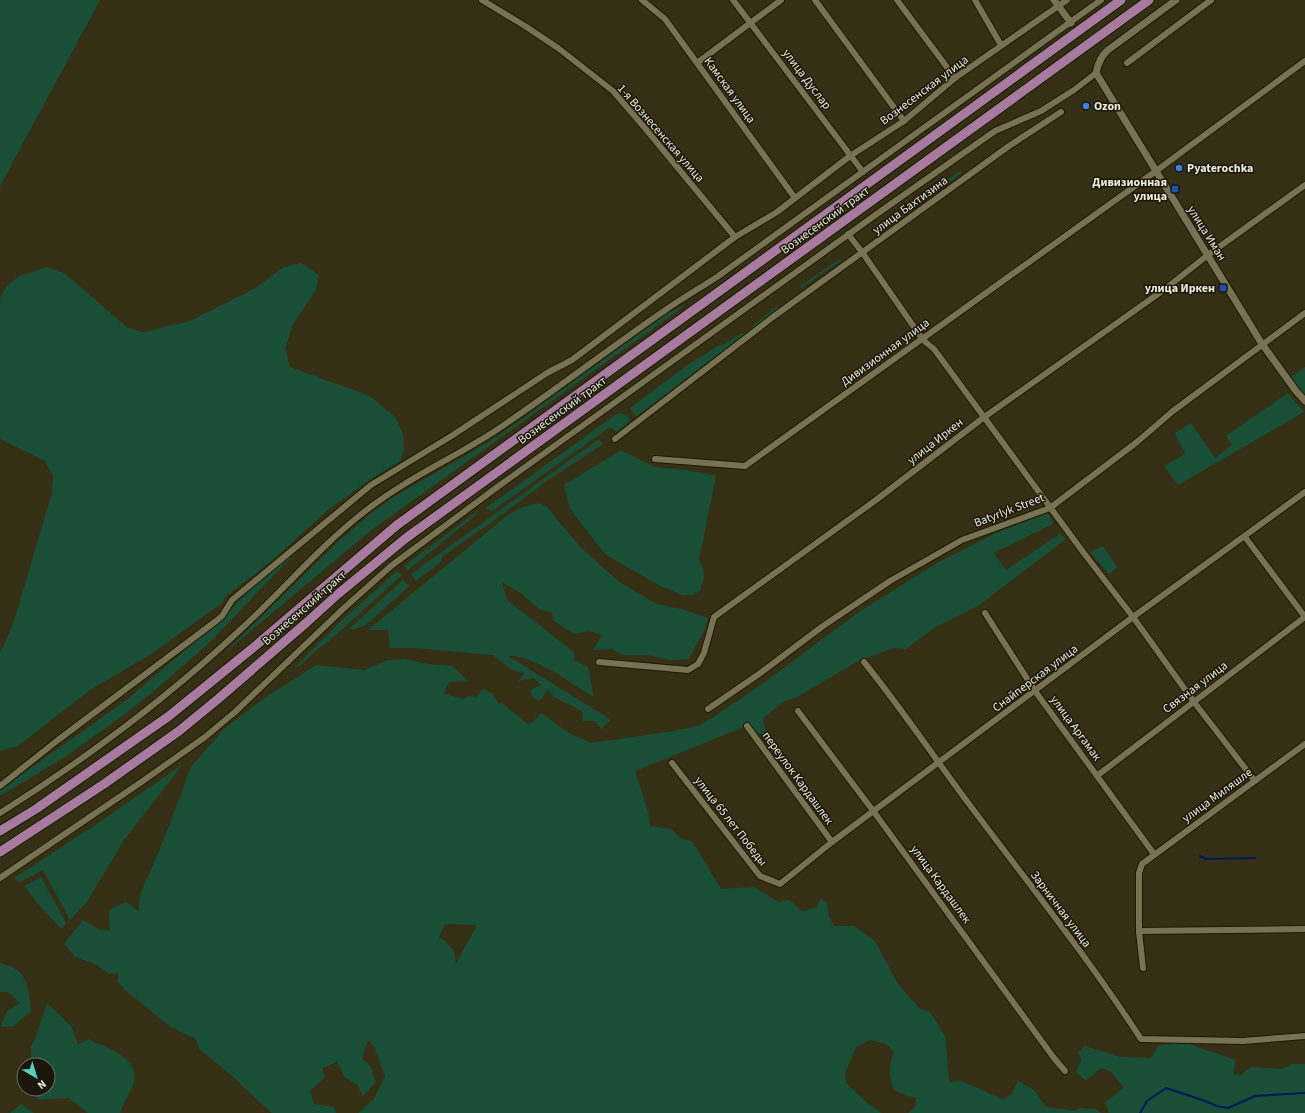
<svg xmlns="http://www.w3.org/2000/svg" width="1305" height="1113" font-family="'Source Sans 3',sans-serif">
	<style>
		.green { fill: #1a4f37; fill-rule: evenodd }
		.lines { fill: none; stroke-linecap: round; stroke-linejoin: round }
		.stream { stroke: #001758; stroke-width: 2 }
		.minor-casing { stroke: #1d1800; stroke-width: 8 }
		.tertiary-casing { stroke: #1d1800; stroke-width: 9 }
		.primary-casing { stroke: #1d1800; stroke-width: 11 }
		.minor { stroke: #787255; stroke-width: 6 }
		.tertiary { stroke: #787255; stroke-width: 7 }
		.primary { stroke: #a67b9f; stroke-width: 9 }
		.shop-dot { fill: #3f7fe0; stroke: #1a180d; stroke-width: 1.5 }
		.transit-dot { fill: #1a4fb4; stroke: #1a180d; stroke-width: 1.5 }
		.labels { text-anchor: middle; stroke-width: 3; stroke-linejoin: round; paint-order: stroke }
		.street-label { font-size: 12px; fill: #edeada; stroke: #1a180d }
		.poi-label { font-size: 12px; font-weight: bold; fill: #edeada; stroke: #1a180d; text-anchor: start }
	</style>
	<rect width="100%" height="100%" fill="#353015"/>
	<!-- green -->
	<g class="green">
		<path d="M0,0H100L0,186Z"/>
		<path d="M960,171L962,173L877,235L875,233L920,199Z"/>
		<path d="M840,259L842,260L801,288L800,286Z"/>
		<path d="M301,263L319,275L316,290L293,324L285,349L290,367L370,396L395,417L403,434L404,451L400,461L371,479L329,509L269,563L226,596L222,603L151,654L90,690L18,746L0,751V654L14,621L52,493L53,476L45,461L0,439V298L6,287L18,277L47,267L64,273L128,328L143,332L190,321L254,289L284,267Z"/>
		<path d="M684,305L675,313L370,531L222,655L340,540L369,515L395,496L470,453L501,434L668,313Z"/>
		<path d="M776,307L778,308L753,328L752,326Z"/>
		<path d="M741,333L745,334L636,417L630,408L689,364L718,346L725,344Z"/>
		<path d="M1305,367V398L1289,379Z"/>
		<path d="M1288,393L1304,412L1178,485L1164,466L1185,454L1175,433L1191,423L1215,458L1232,445L1226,436Z"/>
		<path d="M618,413L627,415L630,421L617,432L610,427L491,512L486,508Z"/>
		<path d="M599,439L603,444L547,481L496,519L442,557V561L416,581L411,574Z"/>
		<path d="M621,450L655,467L685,470L716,476L699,560C706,572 704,578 700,591L692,595H683L660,586L605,554L570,509L564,485Z"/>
		<path d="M538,503L546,506L580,547L618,581L656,604L682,609L708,618L705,629L689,659L670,660L647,655H623L612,649L593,650L602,635L588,631L574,634L553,620L552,612L539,609L522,594L502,582L507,600L575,653L573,660L588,667L594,697C572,684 533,654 508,656L605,716L610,720L601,729L595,721H583L582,711L554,697L548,689L540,701L532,697L530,690L541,685L534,678L518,681L525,673L512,670L493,655L415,648H390L388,630H368L509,514L523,507Z"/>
		<path d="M479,510C471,522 459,527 449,537C435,548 422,559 408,570L404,566Z"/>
		<path d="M1048,513L1053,524L994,553L1006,570L1060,534L1066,539L978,606L934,628L906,649L894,648L860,660L795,698L785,701L763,718L766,736L744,727L635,771L648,811L650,826L671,829L681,839L692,841L721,889L754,887L778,902L789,900L802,911L817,908L820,899L827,902L829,916L834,926H854L875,941L897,983L920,1009L930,1012L945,1036L949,1082L962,1081L1004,1100L1013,1092L1018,1081L1034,1090L1046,1107L1074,1111L1080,1108L1096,1109L1101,1113H908L915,1108L916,1098L907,1096L894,1090C888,1076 889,1066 894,1052L886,1044L870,1040L856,1047L845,1073L846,1083L865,1101L881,1113H358L374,1099L385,1076L375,1048L368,1040L362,1058L370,1066L376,1082L363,1096L358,1086L345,1077L337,1062L322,1068L325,1077L310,1091L314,1104L335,1107L336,1113H272L231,1075L199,1049L196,1039L171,1027L125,990L118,982V973L109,974L95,964L75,957L64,944L83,920L98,929L110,931L109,910L126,902L138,911L141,893L166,834L191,767L224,729L266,697L316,665L364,670L388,660L404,659L428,664L452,666L468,681L449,682L443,693L463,699L469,696L477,697L483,689L492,693L499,704L502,703L529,725L542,713L567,732L591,743L668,732L701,725L761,685L860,611L939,562L998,532ZM445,924L477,925L456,964L454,951L444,940L439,938Z"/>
		<path d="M1103,546L1117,567L1109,574L1090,552Z"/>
		<path d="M295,553L208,644L160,686L125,714L65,757L0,796V790L15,779L125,701L208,631L259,581Z"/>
		<path d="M397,571L402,575L329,641L318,649L299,666L295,667L339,623Z"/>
		<path d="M403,580L409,586L366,625L353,630L350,628Z"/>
		<path d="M183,764L124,840L86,903L70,920L43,870L20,882L14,878L97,824Z"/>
		<path d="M41,877L66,923L62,929L40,906L24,886Z"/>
		<path d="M0,963C29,970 28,985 31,1011L14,1026L1,1027L7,1011L20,1003L8,992H0Z"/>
		<path d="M47,1003L71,1026L78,1045L88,1039C108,1049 144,1058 132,1088C128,1096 123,1104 120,1113H88L69,1098L38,1100L34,1089H48V1065H31V1047L35,1039Z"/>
		<path d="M1182,1042L1236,1060L1233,1074L1241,1075L1250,1067L1282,1069L1293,1064H1305V1113H1109L1105,1103L1124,1087L1110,1071L1101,1068L1086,1080L1076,1073L1081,1060L1078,1052L1085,1046L1120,1057L1151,1058L1158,1046Z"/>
		<path d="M21,1104L34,1113H42H10Z"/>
	</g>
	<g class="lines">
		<!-- stream -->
		<g class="stream">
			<path d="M1200,856L1206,859L1255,858"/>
			<path d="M1140,1113L1147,1101L1166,1088L1205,1101L1217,1106L1228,1108L1255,1096L1305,1093"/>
		</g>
		<!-- minor casing -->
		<g class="minor-casing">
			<g id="minor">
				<path d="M482,0L525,26L558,48L613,91L644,127L735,237"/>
				<path d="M642,0L665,19L795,198"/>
				<path d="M733,0L863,172"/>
				<path d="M815,0L904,121"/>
				<path d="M897,0L955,78"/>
				<path d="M975,0L1001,45"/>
				<path d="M697,63L781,0"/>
				<path d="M1127,63L1211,0"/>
				<path d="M848,234L862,252L923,340L934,349L1083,552L1133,617L1194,702L1255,781"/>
				<path d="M615,439L773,317L1009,146L1061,112"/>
				<path d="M655,459L745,466L1156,171L1305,61"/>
				<path d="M1245,537L1305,617"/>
				<path d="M985,613L1035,691L1154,854"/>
				<path d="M599,662L688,670L698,664L704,653L714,617L876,500L983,418L1165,289L1208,255L1305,185"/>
				<path d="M864,662C902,709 935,759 972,808C1029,884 1089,959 1141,1039L1243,1041L1305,1036"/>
				<path d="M708,709L759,674L823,626L890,581L962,540L1050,508L1137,442L1173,411L1305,313"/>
				<path d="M798,711L874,812L1054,1058L1065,1071"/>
				<path d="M747,726L832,842"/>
				<path d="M672,763L760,876L780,884L832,842L1133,617L1305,492"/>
				<path d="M1098,775L1305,617"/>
				<path d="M0,786L58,740L216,621L222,616L232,600L371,485L453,435L547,373L572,360L735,237L777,212L850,156L904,121L955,78L1067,0"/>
				<path d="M0,813C86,759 166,699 240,630C282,592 319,547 364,512C404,480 452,459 495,431C552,393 607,350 664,311C681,299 700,288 717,277L1101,0"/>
				<path d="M0,878L140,783L205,737L235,712L344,608L391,566L496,488L881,211L995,131L1041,111L1074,90L1096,73"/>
				<path d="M1139,931L1305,929"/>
				<path d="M1143,968L1139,931V873L1142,864L1305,744"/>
			</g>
		</g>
		<!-- tertiary casing -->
		<g class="tertiary-casing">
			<g id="tertiary">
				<path d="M1054,0L1071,23"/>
				<path d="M1176,0L1108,50C1101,56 1098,63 1096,73L1262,344L1296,391L1305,401"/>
			</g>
		</g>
		<!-- primary casing -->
		<g class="primary-casing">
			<g id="primary">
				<path d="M0,831L36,809L169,716L254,647L397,525L1121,0"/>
				<path d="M0,852L104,784L179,731L218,699L306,623L338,594L406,538L1149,0"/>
			</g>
		</g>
		<!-- minor -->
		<use href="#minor" class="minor"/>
		<!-- tertiary -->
		<use href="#tertiary" class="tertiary"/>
		<!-- primary -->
		<use href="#primary" class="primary"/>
	</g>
	<!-- markers -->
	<g class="shop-dot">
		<circle cx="1086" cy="106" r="4"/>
		<circle cx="1179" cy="168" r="4"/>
	</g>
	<g class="transit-dot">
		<rect x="1171" y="185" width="8" height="8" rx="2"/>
		<rect x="1219" y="284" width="8" height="8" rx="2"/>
	</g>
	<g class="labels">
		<!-- street labels -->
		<g class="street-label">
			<text transform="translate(807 79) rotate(53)" y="4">улица Дуслар</text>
			<text transform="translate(730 90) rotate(54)" y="4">Камская улица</text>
			<text transform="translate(924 90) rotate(-37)" y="4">Вознесенская улица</text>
			<text transform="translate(661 133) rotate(49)" y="4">1-я Вознесенская улица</text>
			<text transform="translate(910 205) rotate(-36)" y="4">улица Бахтизина</text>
			<text transform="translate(825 220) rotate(-36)" y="4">Вознесенский тракт</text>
			<text transform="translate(1207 233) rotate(58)" y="4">улица Иман</text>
			<text transform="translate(885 352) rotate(-36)" y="4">Дивизионная улица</text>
			<text transform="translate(562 410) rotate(-36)" y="4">Вознесенский тракт</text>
			<text transform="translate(935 441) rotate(-38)" y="4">улица Иркен</text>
			<text transform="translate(1009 510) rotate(-21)" y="4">Batyrlyk Street</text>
			<text transform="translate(304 608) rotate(-41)" y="4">Вознесенский тракт</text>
			<text transform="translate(1035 678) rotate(-37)" y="4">Снайперская улица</text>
			<text transform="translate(1195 687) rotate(-37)" y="4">Связная улица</text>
			<text transform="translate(1076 728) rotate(54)" y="4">улица Аргамак</text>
			<text transform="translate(798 778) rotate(54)" y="4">переулок Кардашлек</text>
			<text transform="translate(1217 795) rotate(-36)" y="4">улица Миляшле</text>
			<text transform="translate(731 821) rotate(52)" y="4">улица 65 лет Победы</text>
			<text transform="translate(941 884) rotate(54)" y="4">улица Кардашлек</text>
			<text transform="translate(1061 909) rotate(53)" y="4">Зарничная улица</text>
		</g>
		<!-- poi labels -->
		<g class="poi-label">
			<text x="1094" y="110">Ozon</text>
			<text x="1187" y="172">Pyaterochka</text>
			<text x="1167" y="186" text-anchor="end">Дивизионная<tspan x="1167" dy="14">улица</tspan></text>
			<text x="1215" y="292" text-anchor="end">улица Иркен</text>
		</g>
	</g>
	<!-- north arrow -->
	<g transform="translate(36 1077) rotate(142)"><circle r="19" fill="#1a180d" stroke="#6e6c5f"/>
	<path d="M0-3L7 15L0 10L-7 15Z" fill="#5bcebb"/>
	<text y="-6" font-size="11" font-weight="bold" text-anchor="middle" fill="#edeada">N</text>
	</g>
</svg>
